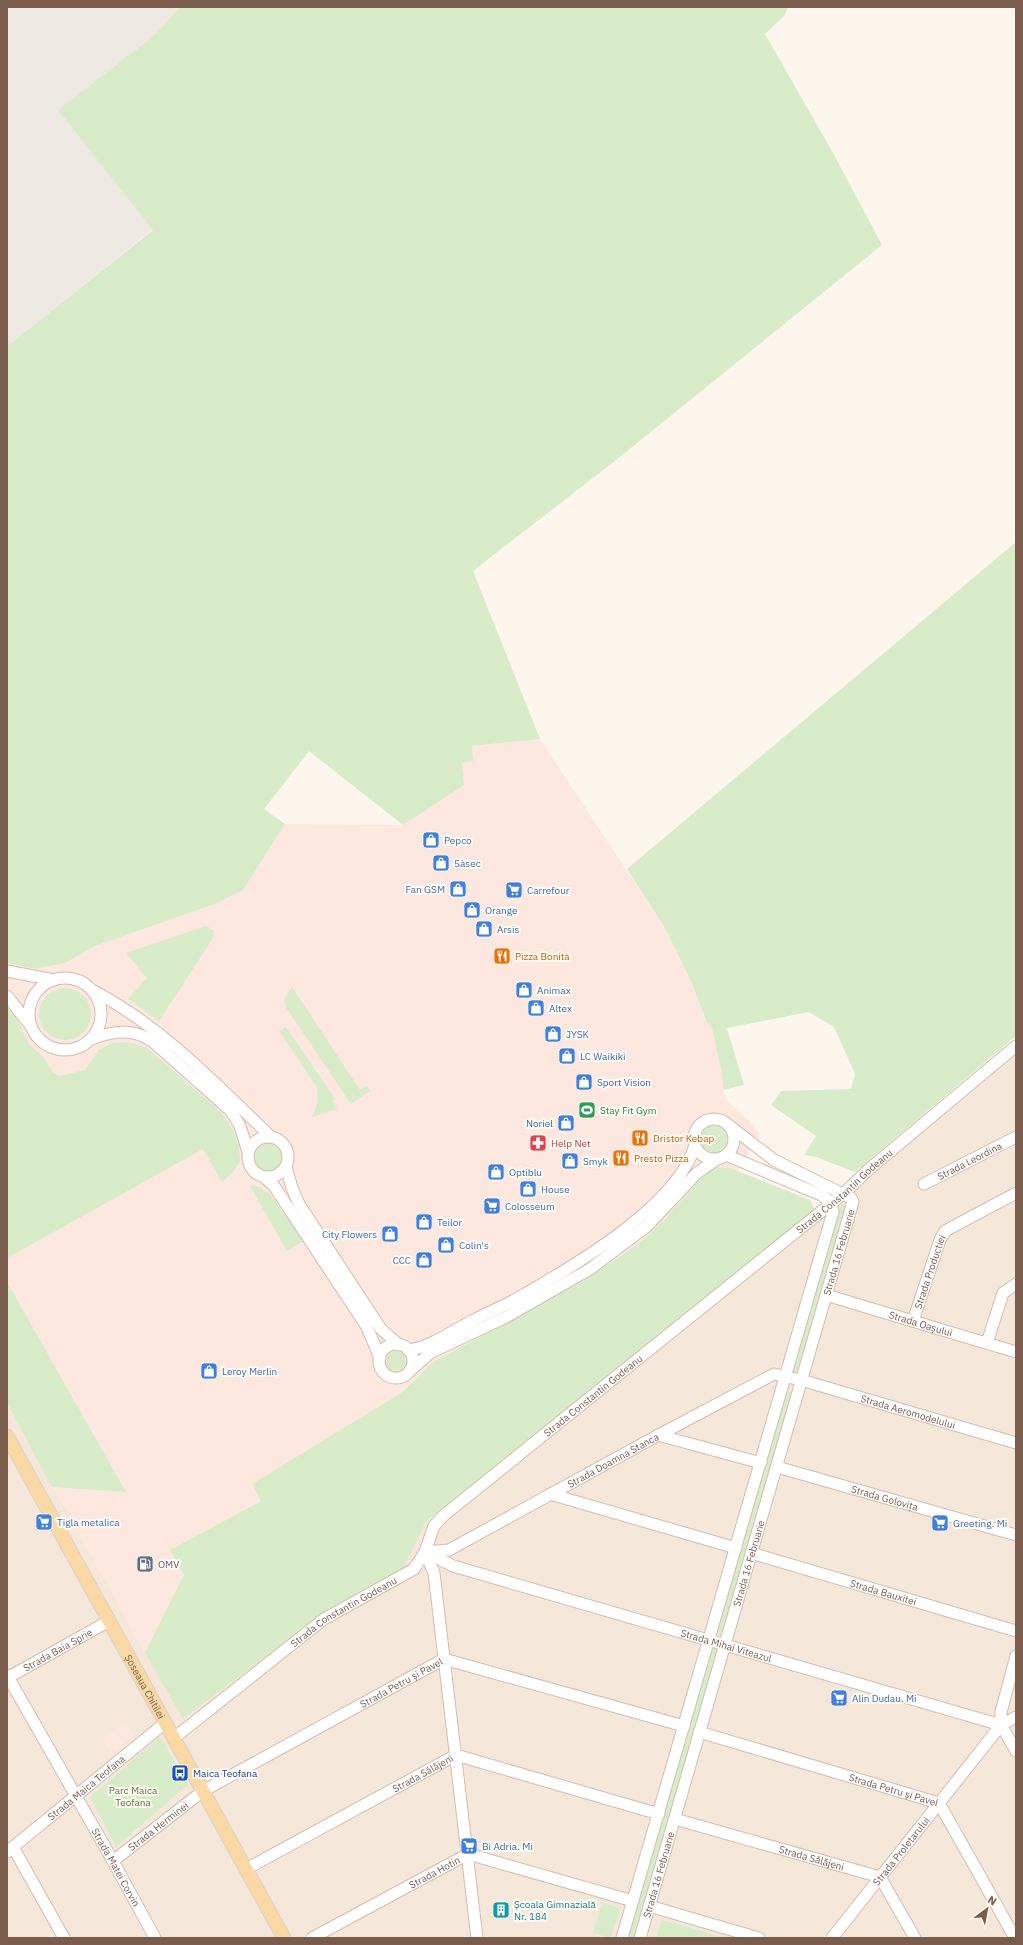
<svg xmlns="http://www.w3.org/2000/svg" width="1023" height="1945" font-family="'IBM Plex Sans',sans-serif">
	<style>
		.residential { fill: #f5e8da }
		.commercial { fill: #fde8e0 }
		.industrial { fill: #efe9e4 }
		.green { fill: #d8ecc9 }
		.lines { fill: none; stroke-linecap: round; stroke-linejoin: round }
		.minor-casing { stroke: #d1beb0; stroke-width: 13 }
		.major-casing { stroke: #dad1cd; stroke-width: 15 }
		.minor { stroke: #fff; stroke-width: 11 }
		.major { stroke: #fbd9a5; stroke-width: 13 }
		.labels { text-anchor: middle; stroke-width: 4; stroke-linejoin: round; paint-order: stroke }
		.shop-label { font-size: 10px; fill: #366cbe; stroke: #fffaf3; text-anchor: start }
		.food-label { font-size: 10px; fill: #c56008; stroke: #fffaf3; text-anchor: start }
		.leisure-label { font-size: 10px; fill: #27864d; stroke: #fffaf3; text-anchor: start }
		.health-label { font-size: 10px; fill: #be3a42; stroke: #fffaf3; text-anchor: start }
		.street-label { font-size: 10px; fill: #7a5c4d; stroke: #fffaf3 }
		.service-label { font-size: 10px; fill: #4e5e75; stroke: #fffaf3; text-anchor: start }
		.transit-label { font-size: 10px; fill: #164399; stroke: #fffaf3; text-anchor: start }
		.park-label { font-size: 10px; fill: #537a41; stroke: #fffaf3 }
		.culture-label { font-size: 10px; fill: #0d838f; stroke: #fffaf3; text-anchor: start }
	</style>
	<rect width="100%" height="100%" fill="#fdf6ec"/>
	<!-- residential -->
	<path class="residential" d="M1016,1046V1938H7V1403L183,1719L317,1618L419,1536L426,1522Z"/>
	<!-- commercial -->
	<g class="commercial">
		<path d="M540,739L666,930L690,979L706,1022L711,1024L722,1074L723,1090L727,1100L753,1125L760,1136L738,1171L724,1167L702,1176L667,1217L638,1244L582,1282L433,1362L401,1393L253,1484L261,1501L170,1550L184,1575L145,1653L7,1403V963L35,969L65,963L95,946L243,890L285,824L403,825L462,763L472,746Z"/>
		<path d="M126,1723L135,1736L112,1753L102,1738Z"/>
	</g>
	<!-- industrial -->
	<path class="industrial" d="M7,7H181L151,38L59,110L153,229L7,346Z"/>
	<!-- green -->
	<g class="green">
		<path d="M181,7H788L785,15L765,34L833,153L882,245L616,460L473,571L540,739L472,746L473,761L462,763L464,785L403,825L309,751L264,809L285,824L243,890L217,903L95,946L65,963L35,969L7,963V346L153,230L58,110L151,38Z"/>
		<path d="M1016,542V1036L855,1172L816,1157L804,1155L816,1136L771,1105L781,1091L851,1089L855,1074L834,1027L809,1012L727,1028L744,1085L723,1090L722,1074L711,1024L707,1023L690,979L666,930L627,869Z"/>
		<path d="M206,926L214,930L213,938L159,1021L128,999L147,978L126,953Z"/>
		<path d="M292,987L360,1090L367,1086L370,1091L351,1104L287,1009L284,999Z"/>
		<circle cx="65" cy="1014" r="26"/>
		<path d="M7,1007L15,1016L29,1044L44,1058L52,1071L58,1076L85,1070L99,1050L112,1043L128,1042L146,1047L222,1113L233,1130L239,1147L240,1161L235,1170L222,1182L203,1149L7,1258Z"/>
		<path d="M286,1027L335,1099L333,1101L337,1110L330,1111L312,1117L318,1102L317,1087L279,1031Z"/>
		<circle cx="714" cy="1139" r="14"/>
		<circle cx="268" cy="1157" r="14"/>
		<path d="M717,1167L730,1168L810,1200L815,1209L426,1522L403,1568L330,1608L183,1719L145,1653L184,1575L170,1550L261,1501L252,1484L401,1393L433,1362L582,1282L638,1244L667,1217L702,1176Z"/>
		<path d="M255,1185L270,1194L304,1241L287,1251L250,1186Z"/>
		<path d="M842,1205H848L799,1368L795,1372L791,1369V1365L838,1209Z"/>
		<path d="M7,1282L126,1492L52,1487L7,1403Z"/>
		<circle cx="396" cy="1361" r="10"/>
		<path d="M787,1390L794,1394L722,1636L715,1633L783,1394Z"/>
		<path d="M721,1643L635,1938H624L708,1648Z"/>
		<path d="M160,1737L188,1784L116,1847L90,1797Z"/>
		<path d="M602,1903L620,1908L611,1938L593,1933Z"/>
		<path d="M662,1920L726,1938H656Z"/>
	</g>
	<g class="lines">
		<!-- minor casing -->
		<g class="minor-casing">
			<g id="minor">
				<path d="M7,971L54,980"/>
				<circle cx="65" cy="1014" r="36"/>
				<path d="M94,991C162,1027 216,1084 271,1137"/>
				<path d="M7,996L30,1025"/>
				<path d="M91,1039C113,1031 132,1028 152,1041L231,1111L240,1126L248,1152"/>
				<circle cx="714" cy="1139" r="20"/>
				<circle cx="268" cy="1157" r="20"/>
				<path d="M726,1155L821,1195L831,1202"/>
				<path d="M286,1167L292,1188L299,1204L381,1329L399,1345"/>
				<path d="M264,1177L274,1186L367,1327L380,1358"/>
				<path id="s1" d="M924,1184L1016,1137"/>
				<path id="s2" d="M826,1295L1016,1352"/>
				<path id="s3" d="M913,1321L940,1240L945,1231L1016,1193"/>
				<path d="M987,1343L1003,1293L1016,1284"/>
				<circle cx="396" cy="1361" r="17"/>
				<path d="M408,1350C432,1347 453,1330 474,1320C491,1311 509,1304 525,1294C577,1264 678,1205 695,1145"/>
				<path d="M410,1371L430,1353L506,1317L590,1269L647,1226L697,1173L717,1159"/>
				<path d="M658,1435L761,1463"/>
				<path id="s4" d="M777,1467L1016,1535"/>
				<path d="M550,1494L736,1548"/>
				<path id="s5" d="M425,1552L449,1550L653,1438L774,1374L801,1380L1016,1443"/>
				<path d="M425,1552L434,1573L477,1938"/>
				<path id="s6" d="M426,1552L453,1566L1001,1725L1016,1751"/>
				<path id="s7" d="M751,1553L1016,1631"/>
				<path id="s8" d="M7,1675L113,1861L155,1938"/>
				<path id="s9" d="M7,1678L109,1621"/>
				<path d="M1001,1725L1016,1717"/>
				<path id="s10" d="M699,1732L939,1803L1015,1938"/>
				<path id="s11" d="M174,1738L324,1619L414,1569L425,1552L434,1526L443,1516L843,1194L868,1170L1016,1046"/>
				<path id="s12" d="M675,1819L880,1877L915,1938"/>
				<path d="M13,1847L64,1938"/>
				<path id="s13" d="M7,1852L165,1723"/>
				<path id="s14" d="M113,1861L203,1791L444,1659L684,1726"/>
				<path id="s15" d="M246,1869L456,1755L659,1814"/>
				<path d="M649,1906L759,1938"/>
				<path id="s16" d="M312,1938L468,1854L633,1901"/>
				<path d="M622,1938L833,1212L831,1202"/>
				<path id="s17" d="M640,1938L853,1202L851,1198L774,1160L731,1127"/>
				<path id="s18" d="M832,1938L1001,1725V1712L1016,1656"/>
			</g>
		</g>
		<!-- major casing -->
		<g class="major-casing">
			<g id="major">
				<path id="s19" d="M7,1436L284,1938"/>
			</g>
		</g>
		<!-- minor -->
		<use href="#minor" class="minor"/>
		<!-- major -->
		<use href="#major" class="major"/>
	</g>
	<!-- icons -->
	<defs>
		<g id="shop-square" transform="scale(0.9)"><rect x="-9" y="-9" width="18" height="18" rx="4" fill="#3f7fe0" stroke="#fffaf3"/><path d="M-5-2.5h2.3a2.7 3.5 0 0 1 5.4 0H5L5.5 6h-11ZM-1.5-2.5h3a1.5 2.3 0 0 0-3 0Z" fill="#fff"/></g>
		<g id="supermarket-square" transform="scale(0.9)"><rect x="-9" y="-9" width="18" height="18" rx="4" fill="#3f7fe0" stroke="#fffaf3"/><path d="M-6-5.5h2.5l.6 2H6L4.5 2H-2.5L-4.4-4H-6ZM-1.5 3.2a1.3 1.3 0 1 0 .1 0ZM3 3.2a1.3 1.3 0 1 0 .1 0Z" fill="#fff"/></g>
		<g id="restaurant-square" transform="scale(0.9)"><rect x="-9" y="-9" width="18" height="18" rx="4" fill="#e8710a" stroke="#fffaf3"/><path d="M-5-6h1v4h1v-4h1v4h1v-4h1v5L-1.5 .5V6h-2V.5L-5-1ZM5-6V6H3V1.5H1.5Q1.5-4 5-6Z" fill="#fff"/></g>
		<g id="stadium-square" transform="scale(0.9)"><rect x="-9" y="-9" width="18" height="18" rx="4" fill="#2e9e5b" stroke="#fffaf3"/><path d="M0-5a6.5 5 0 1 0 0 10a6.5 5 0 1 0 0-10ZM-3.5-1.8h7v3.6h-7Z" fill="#fff"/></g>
		<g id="pharmacy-square" transform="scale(0.9)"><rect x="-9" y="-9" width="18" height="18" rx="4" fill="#e0444e" stroke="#fffaf3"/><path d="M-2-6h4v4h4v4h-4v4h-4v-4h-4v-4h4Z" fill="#fff"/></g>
		<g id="fuel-square" transform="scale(0.9)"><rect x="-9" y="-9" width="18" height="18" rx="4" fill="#5c6f8a" stroke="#fffaf3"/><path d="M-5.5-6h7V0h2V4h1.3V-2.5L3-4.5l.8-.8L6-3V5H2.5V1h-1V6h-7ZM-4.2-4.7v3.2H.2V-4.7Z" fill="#fff"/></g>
		<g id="bus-square" transform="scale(0.9)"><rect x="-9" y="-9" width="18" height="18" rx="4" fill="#1a4fb4" stroke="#fffaf3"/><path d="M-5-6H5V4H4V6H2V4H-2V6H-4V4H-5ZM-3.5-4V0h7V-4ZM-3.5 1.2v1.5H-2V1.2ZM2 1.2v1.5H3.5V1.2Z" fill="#fff"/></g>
		<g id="building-square" transform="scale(0.9)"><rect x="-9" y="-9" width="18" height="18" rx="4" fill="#0f9aa8" stroke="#fffaf3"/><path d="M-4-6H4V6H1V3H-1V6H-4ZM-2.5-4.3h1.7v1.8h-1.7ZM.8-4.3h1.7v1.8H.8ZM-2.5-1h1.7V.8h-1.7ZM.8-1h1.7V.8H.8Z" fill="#fff"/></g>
	</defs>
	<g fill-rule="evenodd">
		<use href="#shop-square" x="431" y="840"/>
		<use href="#shop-square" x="441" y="863"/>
		<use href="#shop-square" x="458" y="889"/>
		<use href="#supermarket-square" x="514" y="890"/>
		<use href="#shop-square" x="472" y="910"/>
		<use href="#shop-square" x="484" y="929"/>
		<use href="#restaurant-square" x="502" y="956"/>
		<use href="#shop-square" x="524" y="990"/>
		<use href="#shop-square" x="536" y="1008"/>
		<use href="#shop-square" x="553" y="1034"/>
		<use href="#shop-square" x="567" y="1056"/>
		<use href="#shop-square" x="584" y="1082"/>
		<use href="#stadium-square" x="587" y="1110"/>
		<use href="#shop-square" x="566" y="1123"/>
		<use href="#restaurant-square" x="640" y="1138"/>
		<use href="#pharmacy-square" x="538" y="1143"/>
		<use href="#restaurant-square" x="621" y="1158"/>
		<use href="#shop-square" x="570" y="1161"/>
		<use href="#shop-square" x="496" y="1172"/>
		<use href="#shop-square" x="528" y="1189"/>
		<use href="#supermarket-square" x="492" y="1206"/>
		<use href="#shop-square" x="424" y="1222"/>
		<use href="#shop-square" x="390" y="1234"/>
		<use href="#shop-square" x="446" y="1245"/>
		<use href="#shop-square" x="424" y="1260"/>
		<use href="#shop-square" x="209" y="1371"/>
		<use href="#supermarket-square" x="44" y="1522"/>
		<use href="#supermarket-square" x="940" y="1523"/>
		<use href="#fuel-square" x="145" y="1564"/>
		<use href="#supermarket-square" x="839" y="1698"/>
		<use href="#bus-square" x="180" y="1773"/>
		<use href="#supermarket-square" x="469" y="1846"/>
		<use href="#building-square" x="501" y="1910"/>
	</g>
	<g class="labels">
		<!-- shop labels -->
		<g class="shop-label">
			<text x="444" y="844">Pepco</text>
			<text x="454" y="867">5àsec</text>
			<text x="445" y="893" text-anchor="end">Fan GSM</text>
			<text x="527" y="894">Carrefour</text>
			<text x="485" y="914">Orange</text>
			<text x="497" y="933">Arsis</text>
			<text x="537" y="994">Animax</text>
			<text x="549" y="1012">Altex</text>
			<text x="566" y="1038">JYSK</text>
			<text x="580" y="1060">LC Waikiki</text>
			<text x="597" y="1086">Sport Vision</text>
			<text x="553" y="1127" text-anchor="end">Noriel</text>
			<text x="583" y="1165">Smyk</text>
			<text x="509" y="1176">Optiblu</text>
			<text x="541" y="1193">House</text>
			<text x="505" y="1210">Colosseum</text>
			<text x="437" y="1226">Teilor</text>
			<text x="377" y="1238" text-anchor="end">City Flowers</text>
			<text x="459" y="1249">Colin's</text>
			<text x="411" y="1264" text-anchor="end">CCC</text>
			<text x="222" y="1375">Leroy Merlin</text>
			<text x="57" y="1526">Tigla metalica</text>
			<text x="953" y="1527">Greeting. Mi</text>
			<text x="852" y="1702">Alin Dudau. Mi</text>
			<text x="482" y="1850">Bi Adria. Mi</text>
		</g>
		<!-- food labels -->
		<g class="food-label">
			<text x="515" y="960">Pizza Bonita</text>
			<text x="653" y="1142">Dristor Kebap</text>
			<text x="634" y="1162">Presto Pizza</text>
		</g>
		<!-- leisure labels -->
		<g class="leisure-label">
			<text x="600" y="1114">Stay Fit Gym</text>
		</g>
		<!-- health labels -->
		<g class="health-label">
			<text x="551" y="1147">Help Net</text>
		</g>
		<!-- street labels -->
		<g class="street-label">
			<text dy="4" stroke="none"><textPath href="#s1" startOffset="51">Strada Leordina</textPath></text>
			<text dy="4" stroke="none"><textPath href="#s11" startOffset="872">Strada Constantin Godeanu</textPath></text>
			<text dy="4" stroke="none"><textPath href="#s17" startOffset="714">Strada 16 Februarie</textPath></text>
			<text dy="4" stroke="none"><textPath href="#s3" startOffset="52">Strada Productiei</textPath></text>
			<text dy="4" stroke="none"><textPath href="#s2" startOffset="99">Strada Oașului</textPath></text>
			<text dy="4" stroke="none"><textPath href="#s11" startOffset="548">Strada Constantin Godeanu</textPath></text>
			<text dy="4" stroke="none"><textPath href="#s5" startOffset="533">Strada Aeromodelului</textPath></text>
			<text dy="4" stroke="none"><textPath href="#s5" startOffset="211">Strada Doamna Stanca</textPath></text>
			<text dy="4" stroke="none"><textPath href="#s4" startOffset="112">Strada Golovița</textPath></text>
			<text dy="4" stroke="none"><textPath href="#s17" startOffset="390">Strada 16 Februarie</textPath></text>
			<text dy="4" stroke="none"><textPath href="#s7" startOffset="138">Strada Bauxitei</textPath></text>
			<text dy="4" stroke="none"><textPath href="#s11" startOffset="212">Strada Constantin Godeanu</textPath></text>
			<text dy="4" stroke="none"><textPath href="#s6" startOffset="315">Strada Mihai Viteazul</textPath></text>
			<text dy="4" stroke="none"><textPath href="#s9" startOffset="58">Strada Baia Sprie</textPath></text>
			<text dy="4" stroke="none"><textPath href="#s14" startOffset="340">Strada Petru și Pavel</textPath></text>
			<text dy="4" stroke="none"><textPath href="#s19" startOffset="286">Șoseaua Chitilei</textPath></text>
			<text dy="4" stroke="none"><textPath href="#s15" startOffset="201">Strada Sălăjeni</textPath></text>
			<text dy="4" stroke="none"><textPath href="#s13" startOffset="102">Strada Maica Teofana</textPath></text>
			<text dy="4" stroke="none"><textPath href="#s10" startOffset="203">Strada Petru și Pavel</textPath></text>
			<text dy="4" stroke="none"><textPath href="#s14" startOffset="57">Strada Herminei</textPath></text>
			<text dy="4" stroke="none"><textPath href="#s18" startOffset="111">Strada Proletarului</textPath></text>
			<text dy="4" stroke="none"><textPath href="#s12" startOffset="142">Strada Sălăjeni</textPath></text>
			<text dy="4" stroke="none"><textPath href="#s8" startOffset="221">Strada Matei Corvin</textPath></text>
			<text dy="4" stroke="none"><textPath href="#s16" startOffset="139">Strada Hotin</textPath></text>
			<text dy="4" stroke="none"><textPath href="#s17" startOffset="66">Strada 16 Februarie</textPath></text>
		</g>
		<!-- service labels -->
		<g class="service-label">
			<text x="158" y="1568">OMV</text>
		</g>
		<!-- transit labels -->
		<g class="transit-label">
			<text x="193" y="1777">Maica Teofana</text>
		</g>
		<!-- park labels -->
		<g class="park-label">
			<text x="133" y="1794">Parc Maica<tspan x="133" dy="12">Teofana</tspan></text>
		</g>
		<!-- culture labels -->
		<g class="culture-label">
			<text x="514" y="1908">Școala Gimnazială<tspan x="514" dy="12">Nr. 184</tspan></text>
		</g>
	</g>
	<!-- border -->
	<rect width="1023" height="1945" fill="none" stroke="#7a5c4d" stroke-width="16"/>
	<!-- north arrow -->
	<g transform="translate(987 1909) rotate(32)" stroke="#fffaf3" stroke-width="3" paint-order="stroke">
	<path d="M0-3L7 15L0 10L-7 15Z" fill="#7a5c4d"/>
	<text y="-6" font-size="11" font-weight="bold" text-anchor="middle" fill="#7a5c4d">N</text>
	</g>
</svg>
